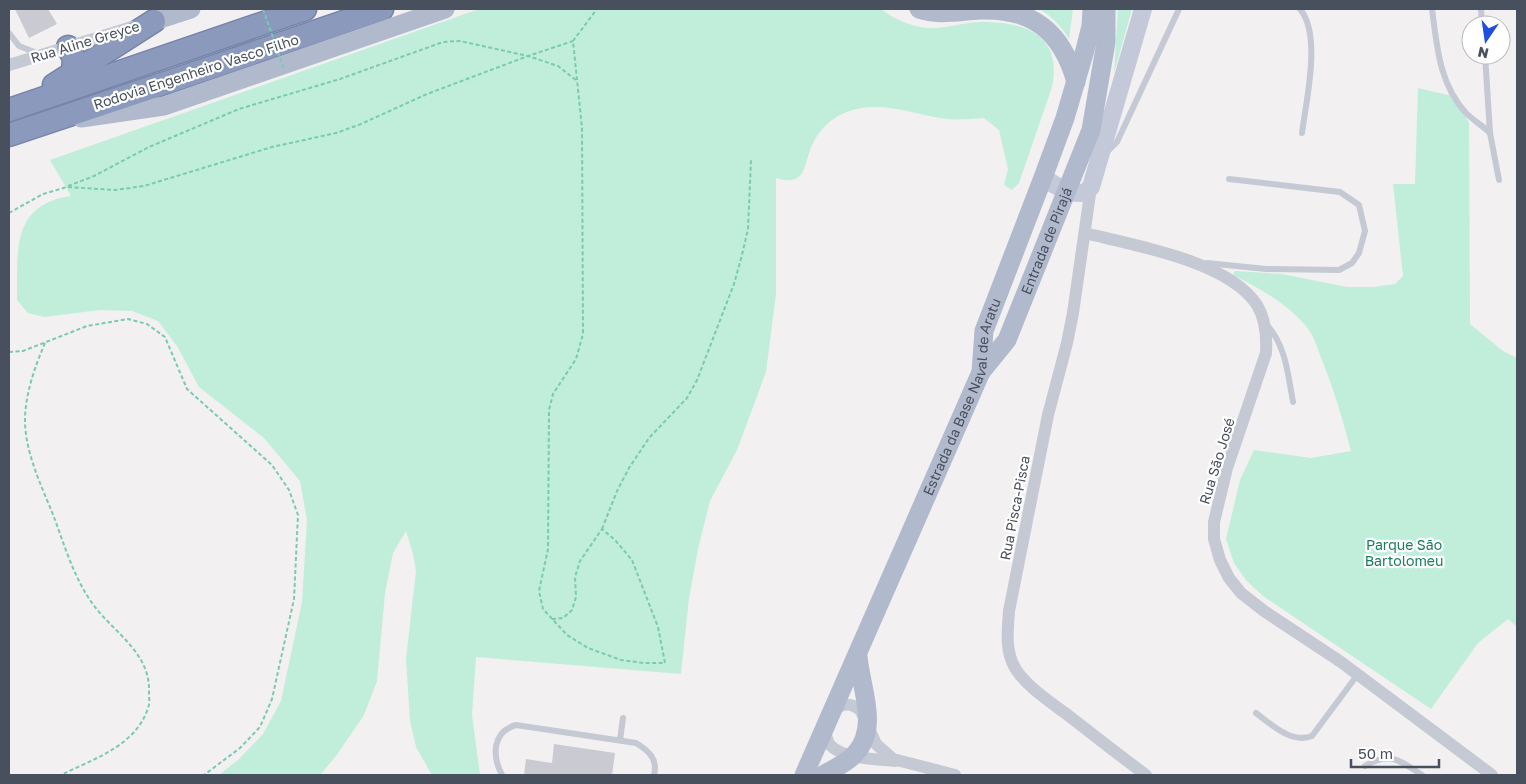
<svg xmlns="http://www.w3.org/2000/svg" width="1526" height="784" font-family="'Golos Text',sans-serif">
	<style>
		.green { fill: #c0eeda }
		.building { fill: #cacbd2 }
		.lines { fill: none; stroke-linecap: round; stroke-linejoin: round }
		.highway-casing { stroke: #7584a8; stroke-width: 25 }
		.path { stroke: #7acab2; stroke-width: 2; stroke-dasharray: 4 2.5; stroke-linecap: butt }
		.lane { stroke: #c4c9d4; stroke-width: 6 }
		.street { stroke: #c4c9d4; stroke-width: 12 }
		.secondary { stroke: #c3c9d8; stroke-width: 18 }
		.primary { stroke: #b1bacd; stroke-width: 19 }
		.highway { stroke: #8a99bc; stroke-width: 22 }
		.path-bridge { stroke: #7acab2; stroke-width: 2; stroke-dasharray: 4 2.5; stroke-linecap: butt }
		.labels { text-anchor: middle; stroke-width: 4.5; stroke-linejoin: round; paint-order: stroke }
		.street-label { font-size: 14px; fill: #484f5d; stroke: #fff }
		.park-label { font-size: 14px; fill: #1b7c5e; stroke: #fff }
	</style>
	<rect width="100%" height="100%" fill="#f2f0f0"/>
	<!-- green -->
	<g class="green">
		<path d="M479,9H881C894,19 910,26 926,28C944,29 962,23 979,22C1024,21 1063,34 1052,87L1019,183L1012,190L1004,185L1008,169L999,130L984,118C972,119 958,120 946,119C911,114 877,98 842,114C829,120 819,131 813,143C803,163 808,188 776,178V294L766,372L737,450L710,501L698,549L689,598L681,674L476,657L472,715L480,775H432L416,747L410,721L406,659L416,571L413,554L406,531L393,553L385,593L377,681L364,715L336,756L320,775H219L239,759L263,734L281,701L302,602L307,520L300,481L264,438L199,387L177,346L158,321L132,311L100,310L44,317L28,313L17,300C18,252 10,205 71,196L50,160Z"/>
		<path d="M1039,9H1073L1069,39C1061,26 1052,16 1039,9Z"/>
		<path d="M1118,9H1132L1114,73Z"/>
		<path d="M1418,88L1452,96L1469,122L1470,324L1503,351L1517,358V627L1508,619L1478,643L1431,709L1263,596L1246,580L1234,563L1226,539L1240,480L1254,450L1311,458L1351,451C1343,420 1334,390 1322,360C1317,348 1314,335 1305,325C1286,303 1259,288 1233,275L1235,271L1282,274L1347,287H1373L1395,284L1403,276L1393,184H1415Z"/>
	</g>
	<!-- building -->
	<g class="building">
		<path d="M15,9H48L57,24L29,38Z"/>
		<path d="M554,744L615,753L612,775H524L526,759L552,763Z"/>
	</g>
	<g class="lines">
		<!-- highway casing -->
		<g class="highway-casing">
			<g id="highway">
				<path d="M68,47L74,58L73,73"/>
				<path d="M54,85L154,21"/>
				<path d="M9,110L305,9"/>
				<path d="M9,135L177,79L382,9"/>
			</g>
		</g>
		<!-- path -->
		<g class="path">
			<path d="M68,186L94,176L149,147L239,109L340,79L443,42L460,41L528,56L558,66L577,81"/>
			<path d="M9,213L43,194L67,187L115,190L144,186L272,147L336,133L361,124L427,94L528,56L573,41"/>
			<path d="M45,343C35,366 25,395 25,420C25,453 42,487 54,517C65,547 75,581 95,607C116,634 151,654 149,693C149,698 150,703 148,708C136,746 93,759 61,775"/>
			<path d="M9,352L23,351L87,326L128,319L147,324L165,337L187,389L272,465L289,490L298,515L294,599L272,699L260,727L240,748L204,775"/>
			<path d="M602,529L617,491L629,468L649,438L687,398L697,380L734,284L742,255L748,229L751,160"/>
			<path d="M552,619L563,618L572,610L576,597L575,577L580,561L602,529L615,540L632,560L658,627L665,663H644L621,660L588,648L567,635L543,609L539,591L548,549L549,410L553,394L576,359L583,334L582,128L573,41L597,9"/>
		</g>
		<!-- lane -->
		<g class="lane">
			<path d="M1300,9C1322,35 1306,101 1302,133"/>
			<path d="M1432,9C1437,46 1439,84 1466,113C1473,120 1483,126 1490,133"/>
			<path d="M1481,9L1482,25"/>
			<path d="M9,33L19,46L37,53"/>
			<path d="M1485,55L1490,133L1499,180"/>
			<path d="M1107,152L1117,142L1179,9"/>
			<path d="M1207,263L1266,269L1339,270L1352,263L1359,253L1365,231L1359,205L1340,192L1229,179"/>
			<path d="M1266,324C1286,345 1288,375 1293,402"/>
			<path d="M1256,713C1272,725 1292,744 1312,736L1358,674"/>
			<path d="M620,740L623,718"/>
			<path d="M1365,766C1390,751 1399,760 1422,775"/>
			<path d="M502,775C492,756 492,732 516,725L636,743C649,751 658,759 654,775"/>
		</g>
		<!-- street -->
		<g class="street">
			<path d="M9,65L132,27"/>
			<path d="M1091,187L1073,313L1067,343L1048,415L1009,611C1008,628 1005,647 1013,664C1022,684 1052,703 1069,716C1095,736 1120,756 1146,775"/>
			<path d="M1085,233C1133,245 1229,261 1257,305C1266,320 1267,336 1266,353L1227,468L1214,522V539L1220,560L1229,578L1241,593L1264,611L1341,662L1492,775"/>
			<path d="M833,711C843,703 851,702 861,711L876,744L893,759L955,775"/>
			<path d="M825,730C826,735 827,741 830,745C843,759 877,759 895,761"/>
		</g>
		<!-- secondary -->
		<path class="secondary" d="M1044,175C1048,184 1071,194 1081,193C1086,193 1088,190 1091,187L1143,9"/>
		<!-- primary -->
		<g class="primary">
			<path d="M919,9C939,16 959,11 980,10C1033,8 1062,32 1076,82"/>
			<path d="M154,21L191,9"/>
			<path d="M81,118L164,106L445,9"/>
			<path id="s1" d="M981,372L1007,340L1091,130L1106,42V9"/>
			<path id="s2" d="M804,775L981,372L984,331L1044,175L1065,118L1085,50L1091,26L1092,9"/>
			<path d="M823,775C833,769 847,763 855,754C880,727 860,686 858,656"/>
		</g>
		<!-- highway -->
		<use href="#highway" class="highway"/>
		<!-- path-bridge -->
		<path class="path-bridge" d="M263,9L284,69"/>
	</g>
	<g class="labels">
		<!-- street labels -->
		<g class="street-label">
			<text transform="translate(85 42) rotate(-17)" y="5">Rua Aline Greyce</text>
			<text transform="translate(196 72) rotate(-18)" y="5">Rodovia Engenheiro Vasco Filho</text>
			<text dy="5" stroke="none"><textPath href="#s1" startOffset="148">Entrada de Pirajá</textPath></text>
			<text dy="5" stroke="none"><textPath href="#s2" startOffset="411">Estrada da Base Naval de Aratu</textPath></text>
			<text transform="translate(1217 461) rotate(-73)" y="5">Rua São José</text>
			<text transform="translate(1015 508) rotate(-79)" y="5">Rua Pisca-Pisca</text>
		</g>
		<!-- park labels -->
		<g class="park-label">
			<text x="1404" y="550">Parque São<tspan x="1404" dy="16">Bartolomeu</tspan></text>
		</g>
	</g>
	<!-- border -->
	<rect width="1526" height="784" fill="none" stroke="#484f5d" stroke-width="20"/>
	<!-- north arrow -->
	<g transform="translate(1486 40) rotate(193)"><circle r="24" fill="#ffffff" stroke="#b6b9be"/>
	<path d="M0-4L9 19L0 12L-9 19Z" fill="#204fdc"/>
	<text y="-8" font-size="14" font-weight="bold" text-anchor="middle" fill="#484f5d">N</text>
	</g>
	<!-- scale -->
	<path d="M1351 759v8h88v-8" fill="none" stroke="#484f5d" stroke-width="2.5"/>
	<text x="1358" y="759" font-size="15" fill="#484f5d" stroke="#ffffff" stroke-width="4" paint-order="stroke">50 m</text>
</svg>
